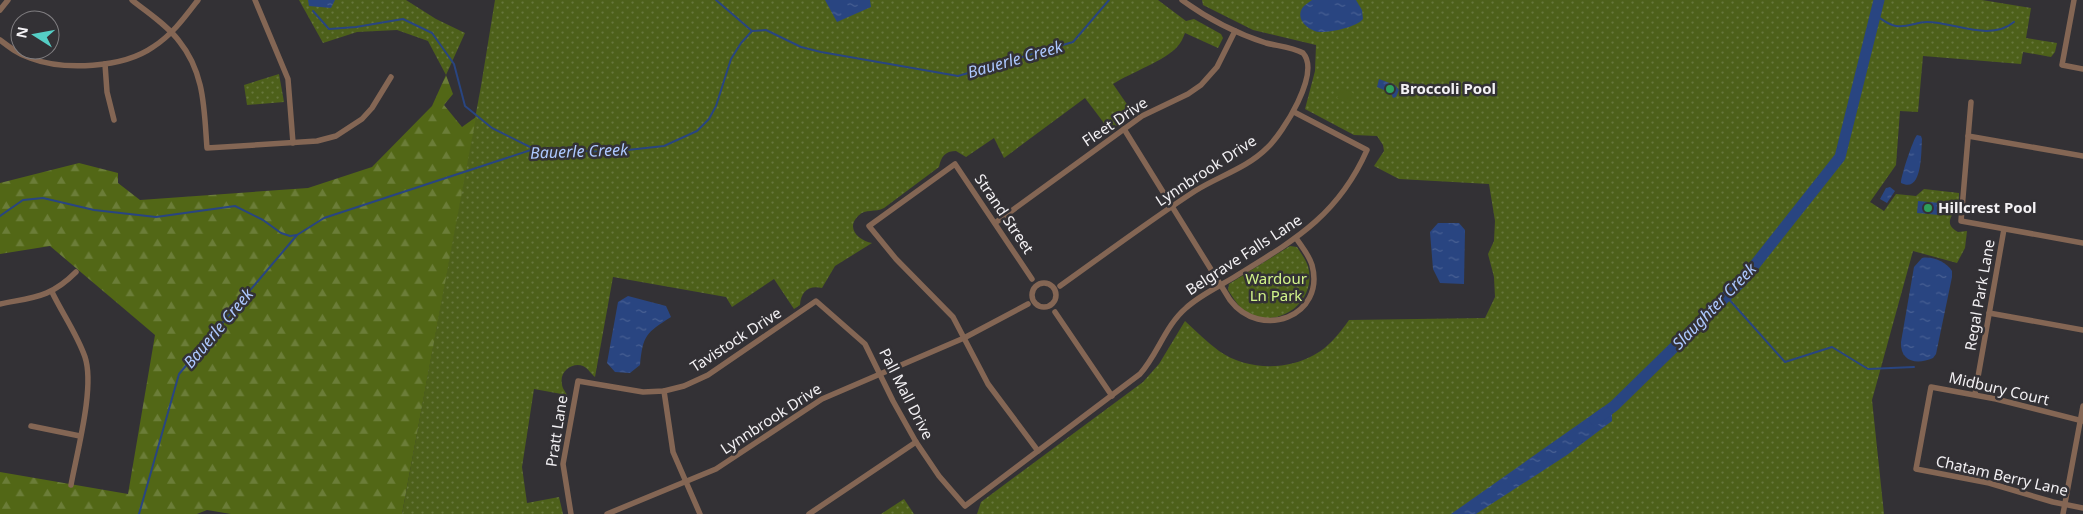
<svg xmlns="http://www.w3.org/2000/svg" width="2083" height="514" font-family="'Noto Sans',sans-serif">
	<style>
		.grass { fill: url(#grass-dots) }
		.forest { fill: url(#forest-firs) }
		.pitch { fill: #4d601a }
		.water { fill: url(#water-ripples) }
		.lines { fill: none; stroke-linecap: round; stroke-linejoin: round }
		.stream { stroke: #294581; stroke-width: 2 }
		.river { stroke: #294581; stroke-width: 11 }
		.street { stroke: #846654; stroke-width: 5.5 }
		.leisure-dot { fill: #2e9e5b; stroke: #333135; stroke-width: 2 }
		.labels { text-anchor: middle; stroke-width: 5; stroke-linejoin: round; paint-order: stroke }
		.poi-label { font-size: 15px; font-weight: bold; fill: #f3f1f4; stroke: #333135; text-anchor: start }
		.street-label { font-size: 15px; fill: #f3f1f4; stroke: #333135 }
		.park-label { font-size: 15px; fill: #d2f48a; stroke: #333135 }
		.water-label { font-size: 16px; font-style: italic; fill: #adc8ff; stroke: #333135 }
	</style>
	<defs>
		<pattern id="grass-dots" width="8" height="8" patternUnits="userSpaceOnUse" patternTransform="scale(1.25)"><rect width="8" height="8" fill="#4d601a"/><path d="M2 2h.1M6 6h.1" fill="none" stroke="#67773c" stroke-width="1.8" stroke-linecap="round"/></pattern>
		<pattern id="forest-firs" width="22" height="20" patternUnits="userSpaceOnUse" patternTransform="scale(1.25)"><rect width="22" height="20" fill="#526716"/><path d="M5 1l3.5 6h-7zM16 11l3.5 6h-7z" fill="#6b7d38"/></pattern>
		<pattern id="water-ripples" width="26" height="14" patternUnits="userSpaceOnUse" patternTransform="scale(1.25)"><rect width="26" height="14" fill="#294581"/><path d="M2 4q2-2 4 0t4 0M15 11q2-2 4 0t4 0" fill="none" stroke="#486093"/></pattern>
	</defs>
	<rect width="100%" height="100%" fill="#333135"/>
	<!-- grass -->
	<g class="grass">
		<path d="M299,0H406L436,19L465,33L446,75L428,41L397,30L357,32L323,43Z"/>
		<path d="M495,0H1158L1186,21L1194,19L1221,34L1223,38L1218,48L1185,33C1183,38 1181,43 1177,47C1166,60 1130,73 1113,84L1133,113L1110,131L1085,98L1004,158L994,138L966,157L956,151C945,151 941,157 939,167L884,208C875,213 866,208 858,216C845,229 860,241 872,243L835,266L822,288C808,285 801,292 800,305L794,309L774,279L732,307L726,297L613,277L595,377C591,374 588,368 583,366C572,362 559,372 562,384C562,388 565,391 567,395L534,389L522,467L527,503L559,497L563,514H402L481,86Z"/>
		<path d="M1202,0H1982L2031,8L2026,38L2057,43L2055,52L2051,57L2023,52L2021,64L1923,56L1918,112L1900,111L1896,165L1870,202L1884,211L1896,194L1916,196L1924,189L1959,193C1959,198 1959,205 1956,209C1950,218 1945,225 1958,232L1967,231L1965,248L1957,263L1913,251L1872,400L1884,514H977L981,502L1143,382L1159,364L1185,321C1196,331 1207,342 1219,351C1246,370 1286,371 1314,355C1329,347 1339,334 1349,320L1485,318L1495,297L1494,277L1488,254L1494,241L1495,221L1489,184L1399,179L1374,166L1384,151L1383,145L1377,136L1354,135L1305,109L1315,71L1316,45L1253,30L1203,5Z"/>
		<path d="M279,74L284,102L247,105L244,85Z"/>
		<path d="M1290,246L1297,247C1302,255 1308,262 1309,271C1314,303 1280,327 1251,315C1240,310 1234,299 1228,290L1229,284Z"/>
		<path d="M904,499L914,514H881Z"/>
	</g>
	<!-- forest -->
	<path class="forest" d="M446,75L453,94L444,105L462,127L476,117L402,514H231L207,510L197,514H0V472L128,494L155,335L50,246L0,254V183L79,163L118,173V183L140,200L308,188L372,167L432,106Z"/>
	<!-- pitch -->
	<path class="pitch" d="M1342,88L1353,93L1348,103L1337,98Z"/>
	<!-- water -->
	<g class="water">
		<path d="M308,0H335L331,8L309,6Z"/>
		<path d="M825,0H870L871,7L837,22Z"/>
		<path d="M1312,0H1356L1362,10L1363,19C1357,27 1329,33 1319,32C1309,31 1294,19 1303,7C1305,5 1309,2 1312,0Z"/>
		<path d="M1379,79L1395,85L1399,90L1396,97L1393,98L1391,93L1377,87Z"/>
		<path d="M1917,135L1921,136L1922,139C1921,151 1923,194 1901,183C1900,179 1913,139 1917,135Z"/>
		<path d="M1890,187L1895,191L1887,203L1880,199L1886,188Z"/>
		<path d="M1918,201L1940,203L1939,215L1917,213Z"/>
		<path d="M1438,223H1459L1465,230L1464,284L1440,283L1433,269L1430,232Z"/>
		<path d="M1922,258C1933,256 1946,262 1952,271V277L1936,354L1933,358C1917,365 1900,362 1901,342L1914,267Z"/>
		<path d="M628,296L666,306L671,317C646,333 643,335 640,365L630,373L615,372L607,363L618,302Z"/>
		<path d="M1603,407L1612,414V421L1567,455L1476,514H1451Z"/>
	</g>
	<g class="lines">
		<!-- stream -->
		<g class="stream">
			<path d="M716,0L752,31"/>
			<path d="M313,11L329,29L356,27L403,19L432,33L454,64L465,106L492,128L534,149"/>
			<path d="M1875,15C1882,19 1888,25 1896,26C1907,28 1916,22 1927,22C1954,22 1990,42 2014,22"/>
			<path d="M0,216L23,200L43,198L94,210L156,217L235,206L263,220L281,233L290,236L297,235"/>
			<path d="M1726,296L1785,362L1832,347L1868,369L1914,367"/>
			<path d="M139,514L179,374L297,235L324,218L534,149L609,152L664,146L697,131L709,119L716,106L731,59L741,43L752,31L766,30L801,47L821,52L958,76L1073,42L1109,0"/>
		</g>
		<!-- river -->
		<path class="river" d="M1595,420L1614,406L1742,281L1840,157L1879,0"/>
		<!-- street -->
		<g class="street">
			<path d="M132,0C148,13 167,25 179,41C205,73 204,110 207,148L317,141L336,136L362,119L372,108L391,77"/>
			<path d="M255,0L288,79L293,143"/>
			<path d="M2074,0L2062,65L2083,69"/>
			<path d="M0,10L8,0"/>
			<path d="M0,40C9,47 18,54 30,58C64,71 123,68 153,47C172,35 185,17 198,0"/>
			<path d="M105,64L107,92L114,120"/>
			<path d="M1971,102L1961,221L2083,243"/>
			<path d="M1124,129L1230,300C1261,341 1326,316 1312,265C1309,255 1302,247 1296,238"/>
			<path d="M1968,136L2083,156"/>
			<path d="M995,223L1142,116L1188,94L1201,85L1217,67L1235,31"/>
			<path d="M1032,279L955,164L869,226L896,259L953,317L988,384L1038,451"/>
			<circle cx="1044" cy="295" r="12"/>
			<path d="M1060,286C1105,254 1149,221 1195,191C1219,176 1247,168 1267,148C1283,133 1321,73 1303,53C1292,47 1278,46 1266,43C1235,33 1208,19 1182,0"/>
			<path d="M52,292C62,313 77,334 85,357C95,387 77,452 71,485"/>
			<path d="M0,304C34,297 50,298 76,272"/>
			<path d="M1055,312L1112,396"/>
			<path d="M1989,313L2083,330"/>
			<path d="M664,391L673,452L700,514"/>
			<path d="M1975,394L2004,229"/>
			<path d="M2083,421L1996,399L1931,387L1916,469L1989,483L2053,502L2083,508"/>
			<path d="M31,426L80,436"/>
			<path d="M571,514L563,464L578,381L643,392L664,391L684,386L708,375L816,301L865,344L893,401L916,442L939,476L965,506L1140,374C1158,354 1165,326 1186,308C1199,296 1216,288 1231,279C1291,242 1337,218 1367,150L1294,112"/>
			<path d="M607,514L716,469L822,399L964,338L1028,304"/>
			<path d="M809,514L916,442"/>
			<path d="M2063,514L2083,406"/>
		</g>
	</g>
	<!-- markers -->
	<g class="leisure-dot">
		<circle cx="1390" cy="89" r="5"/>
		<circle cx="1928" cy="208" r="5"/>
	</g>
	<g class="labels">
		<!-- poi labels -->
		<g class="poi-label">
			<text x="1400" y="94">Broccoli Pool</text>
			<text x="1938" y="213">Hillcrest Pool</text>
		</g>
		<!-- street labels -->
		<g class="street-label">
			<text transform="translate(1115 122) rotate(-34)" y="5">Fleet Drive</text>
			<text transform="translate(1206 171) rotate(-33)" y="5">Lynnbrook Drive</text>
			<text transform="translate(1004 214) rotate(56)" y="5">Strand Street</text>
			<text transform="translate(1244 255) rotate(-33)" y="5">Belgrave Falls Lane</text>
			<text transform="translate(1980 295) rotate(-80)" y="5">Regal Park Lane</text>
			<text transform="translate(736 340) rotate(-33)" y="5">Tavistock Drive</text>
			<text transform="translate(1999 389) rotate(13)" y="5">Midbury Court</text>
			<text transform="translate(906 394) rotate(63)" y="5">Pall Mall Drive</text>
			<text transform="translate(771 419) rotate(-33)" y="5">Lynnbrook Drive</text>
			<text transform="translate(557 431) rotate(-81)" y="5">Pratt Lane</text>
			<text transform="translate(2002 476) rotate(13)" y="5">Chatam Berry Lane</text>
		</g>
		<!-- park labels -->
		<g class="park-label">
			<text x="1276" y="284">Wardour<tspan x="1276" dy="17">Ln Park</tspan></text>
		</g>
		<!-- water labels -->
		<g class="water-label">
			<text transform="translate(1015 59) rotate(-16)" y="6">Bauerle Creek</text>
			<text transform="translate(579 151) rotate(-2)" y="6">Bauerle Creek</text>
			<text transform="translate(1714 306) rotate(-46)" y="6">Slaughter Creek</text>
			<text transform="translate(218 328) rotate(-50)" y="6">Bauerle Creek</text>
		</g>
	</g>
	<!-- north arrow -->
	<g transform="translate(35 35) rotate(281)"><circle r="24" fill="#333135" stroke="#807e81"/>
	<path d="M0-4L9 19L0 12L-9 19Z" fill="#55cec5"/>
	<text y="-8" font-size="14" font-weight="bold" text-anchor="middle" fill="#f3f1f4">N</text>
	</g>
</svg>
